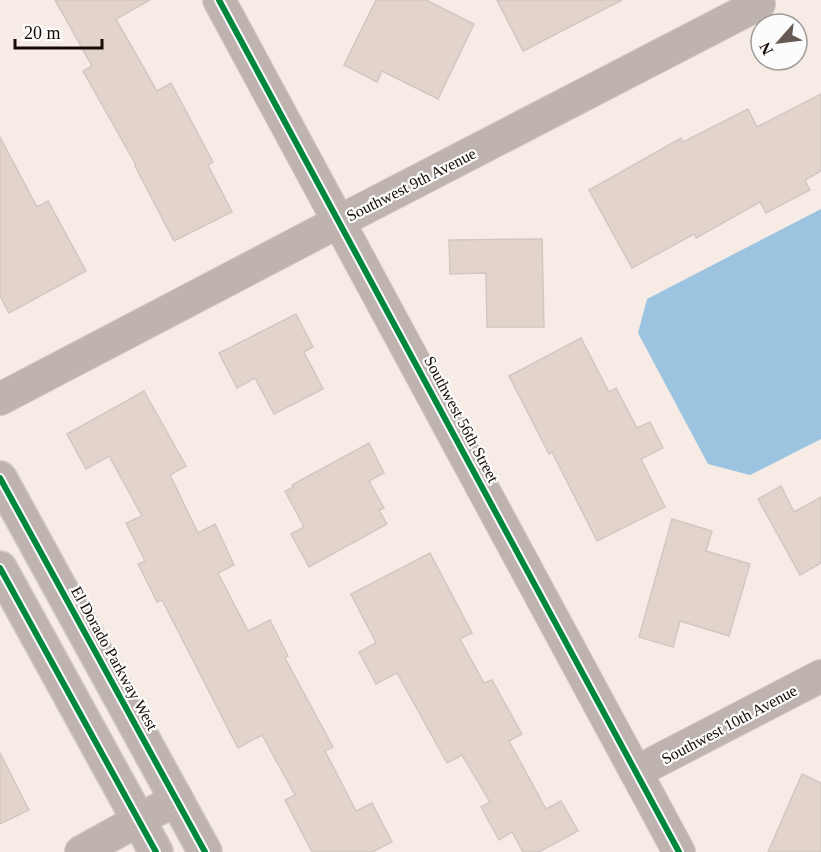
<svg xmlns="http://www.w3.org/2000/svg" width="821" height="852" font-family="Georgia,serif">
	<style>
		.water { fill: #9cc3e0 }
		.building { fill: #e2d4cc; stroke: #d3c8c1; stroke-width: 1.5 }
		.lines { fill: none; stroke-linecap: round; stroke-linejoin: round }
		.minor-casing { stroke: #d1c9c3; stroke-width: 34 }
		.tertiary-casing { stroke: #d1c9c3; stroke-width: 36 }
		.minor { stroke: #beb3af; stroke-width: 32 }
		.tertiary { stroke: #beb3af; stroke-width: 33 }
		.cycleway-casing { stroke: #fcfcfc; stroke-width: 10 }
		.cycleway { stroke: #00873e; stroke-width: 6 }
		.labels { text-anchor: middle; stroke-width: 4.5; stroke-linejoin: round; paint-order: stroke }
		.street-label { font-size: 16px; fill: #160c05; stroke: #fcfcfc }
	</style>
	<rect width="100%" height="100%" fill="#f7ece5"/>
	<!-- water -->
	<path class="water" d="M821,209V439L750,475L708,464L638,333L647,299Z"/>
	<!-- building -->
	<g class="building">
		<path d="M55,0H150L116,19L157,91L171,83L213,162L208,165L232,212L174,241L135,166L136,165L83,71L92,66Z"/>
		<path d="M376,0H426L474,24L438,99L382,71L377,82L344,65Z"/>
		<path d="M497,0H622L523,51Z"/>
		<path d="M821,94V171L805,180L810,190L766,213L760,202L696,238L694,234L632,268L589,190L681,138L683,142L748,109L757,127Z"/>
		<path d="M0,137L37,207L48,201L86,271L9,313L0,296Z"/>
		<path d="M542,239L544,327H487L486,273L450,274L449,240Z"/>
		<path d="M296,314L313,347L304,352L323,389L274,414L255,378L237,388L219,353Z"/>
		<path d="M581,338L609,392L616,388L637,428L650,422L663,448L641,459L665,507L597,541L552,452L549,454L509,376Z"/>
		<path d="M144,391L186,466L170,475L198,533L215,524L234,565L218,573L248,631L270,620L288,656L285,658L333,747L325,751L356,811L372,803L392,842L372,852H312L285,800L295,795L262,735L238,748L162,600L157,602L138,564L145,561L126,523L142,516L109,456L86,469L67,434Z"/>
		<path d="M369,443L384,473L369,481L384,508L379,510L387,524L309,567L291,534L304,527L285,491L294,487L292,485Z"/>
		<path d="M781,486L794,512L821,497V563L800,575L758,499Z"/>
		<path d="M672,519L712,531L706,551L750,564L729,636L680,621L673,647L639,637Z"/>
		<path d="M430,553L472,633L460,639L484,683L492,680L522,734L509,741L546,809L561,801L578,831L539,852H523L512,832L499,840L481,807L490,802L462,755L447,763L397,673L376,684L359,652L376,643L351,594Z"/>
		<path d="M0,753L29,810L0,824Z"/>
		<path d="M802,774L821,783V852H768Z"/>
	</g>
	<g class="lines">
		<!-- minor casing -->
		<g class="minor-casing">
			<g id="minor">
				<path d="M219,0L679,852"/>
				<path d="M0,399L340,221L759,4"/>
				<path d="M636,772L821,676"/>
				<path d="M81,852L177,799"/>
			</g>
		</g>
		<!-- tertiary casing -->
		<g class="tertiary-casing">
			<g id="tertiary">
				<path d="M0,478L205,852"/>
				<path d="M0,568L156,852"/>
			</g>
		</g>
		<!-- minor -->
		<use href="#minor" class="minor"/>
		<!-- tertiary -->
		<use href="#tertiary" class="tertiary"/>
		<!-- cycleway casing -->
		<g class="cycleway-casing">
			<g id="cycleway">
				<path d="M219,0L679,852"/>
				<path d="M0,478L205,852"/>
				<path d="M0,568L156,852"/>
			</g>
		</g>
		<!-- cycleway -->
		<use href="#cycleway" class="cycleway"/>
	</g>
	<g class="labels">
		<!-- street labels -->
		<g class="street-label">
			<text transform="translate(411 184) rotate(-27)" y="6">Southwest 9th Avenue</text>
			<text transform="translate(462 419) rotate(62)" y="6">Southwest 56th Street</text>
			<text transform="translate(115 658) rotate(61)" y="6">El Dorado Parkway West</text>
			<text transform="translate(729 724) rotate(-28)" y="6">Southwest 10th Avenue</text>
		</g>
	</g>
	<!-- north arrow -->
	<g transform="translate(779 42) rotate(242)"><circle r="28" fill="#fcfcfc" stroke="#a09c99" stroke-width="1.5"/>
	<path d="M0-4.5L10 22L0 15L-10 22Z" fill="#655a53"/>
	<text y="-9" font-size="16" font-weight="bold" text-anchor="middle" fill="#160c05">N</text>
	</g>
	<!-- scale -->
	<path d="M15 39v9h87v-9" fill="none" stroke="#160c05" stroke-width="3"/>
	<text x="24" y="39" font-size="18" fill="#160c05" stroke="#fcfcfc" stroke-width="4.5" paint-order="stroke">20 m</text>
</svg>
